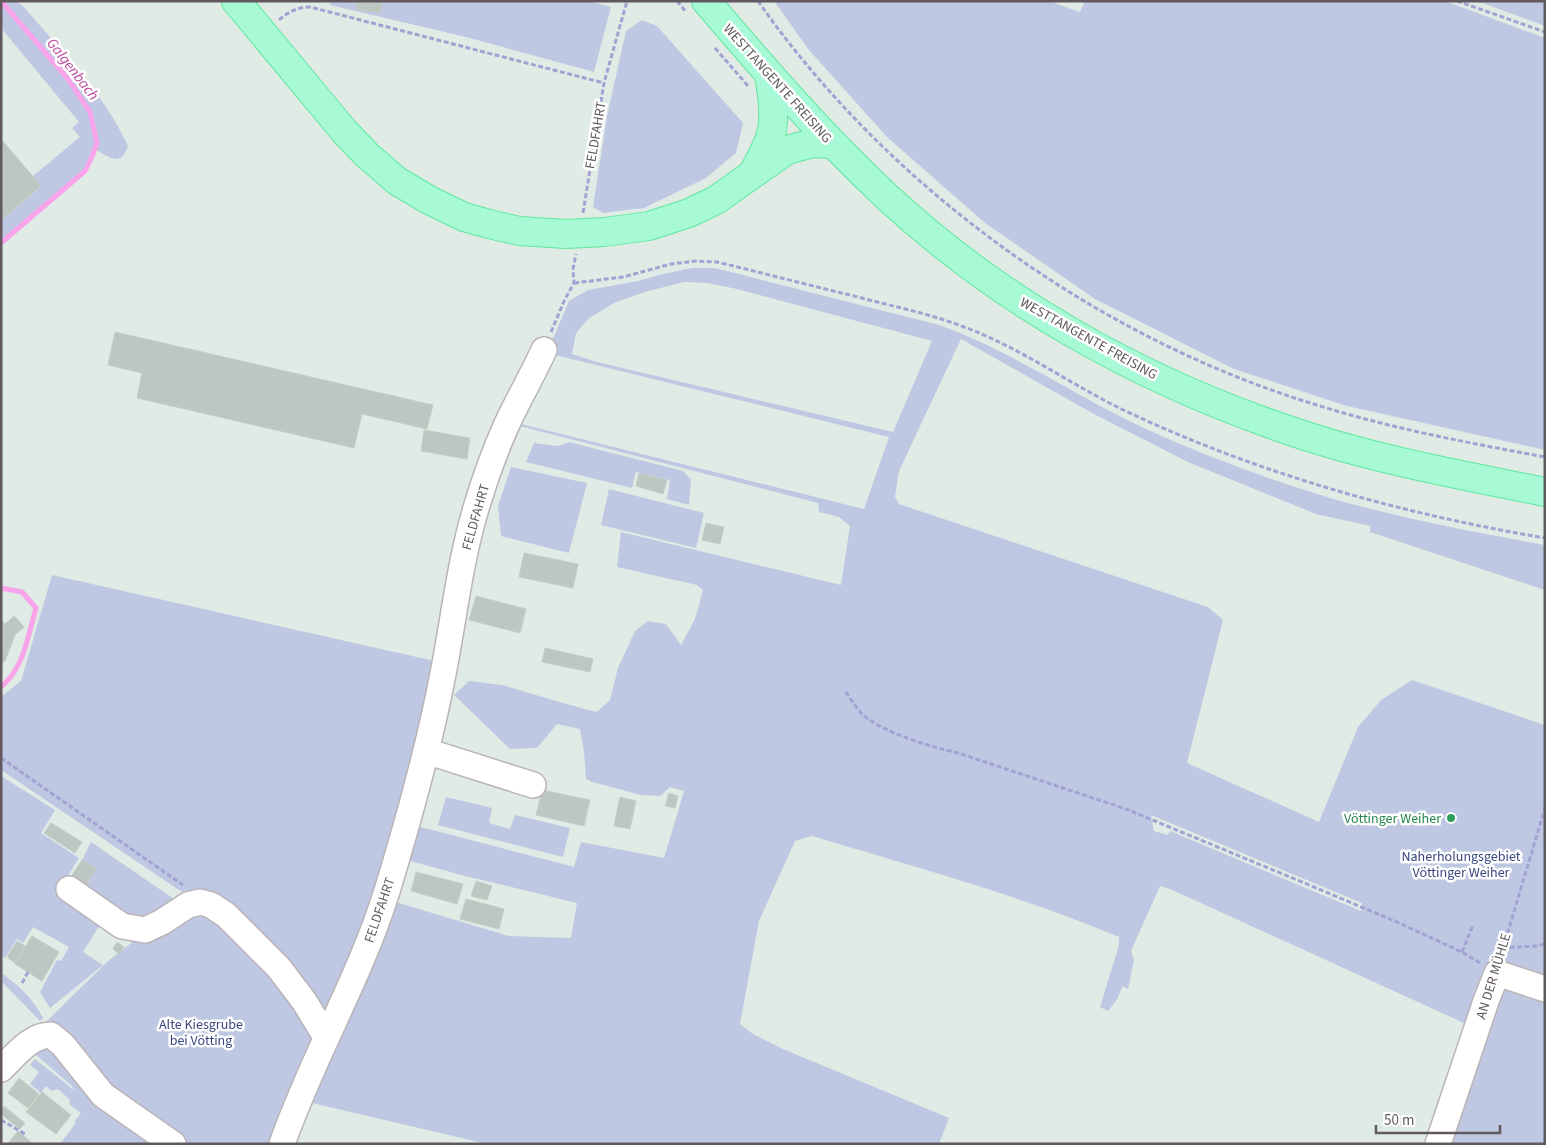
<svg xmlns="http://www.w3.org/2000/svg" width="1546" height="1145" font-family="'Source Sans 3',sans-serif">
	<style>
		.green { fill: #bec8e2; fill-rule: evenodd }
		.lines { fill: none; stroke-linecap: round; stroke-linejoin: round }
		.stream { stroke: #f9a3ea; stroke-width: 5 }
		.building { fill: #bdc6c1; stroke: #c0d0c6 }
		.minor-casing { stroke: #bbb3b8; stroke-width: 28 }
		.major-casing { stroke: #5de89d; stroke-width: 30 }
		.path { stroke: #a2a2d3; stroke-width: 3; stroke-dasharray: 5 2.5; stroke-linecap: butt }
		.minor { stroke: #fff; stroke-width: 25 }
		.major { stroke: #a8fad7; stroke-width: 28 }
		.leisure-dot { fill: #2e9e5b; stroke: #fff; stroke-width: 2 }
		.labels { text-anchor: middle; stroke-width: 5; stroke-linejoin: round; paint-order: stroke }
		.street-label { font-size: 14px; fill: #61595f; stroke: #fff }
		.leisure-label { font-size: 14px; fill: #27864d; stroke: #fff; text-anchor: end }
		.park-label { font-size: 14px; fill: #394880; stroke: #fff }
		.water-label { font-size: 15px; font-style: italic; fill: #ba489e; stroke: #fff }
	</style>
	<rect width="100%" height="100%" fill="#e1ebe6"/>
	<!-- green -->
	<g class="green">
		<path d="M1,1H16L24,7C61,51 104,93 128,146C121,169 108,156 93,148L83,171L1,240V220L41,187L33,176L80,137L72,128L79,122L1,28Z"/>
		<path d="M331,1H588L611,7L594,72L470,38L330,5Z"/>
		<path d="M774,1H1049L1080,12L1085,1H1445L1545,38V450L1347,406L1234,369L1095,299L985,223L887,137L809,50Z"/>
		<path d="M1477,1H1545V26Z"/>
		<path d="M642,20L657,26L743,123L736,153L706,178L644,208L603,213L593,207L607,116L626,31Z"/>
		<path d="M692,268H715L939,325C1012,351 1076,397 1146,429C1205,456 1267,479 1330,498C1400,518 1473,532 1545,545V590L1370,532V526L1316,514L1188,462L1094,414L961,339L899,471L895,497L899,504L1208,607L1223,620L1187,763L1319,822L1358,727L1381,700L1412,680L1545,725V980L1519,969L1466,1024L1170,889L1160,886L1131,951L1134,960L1128,989L1123,986L1116,1001L1108,1011L1100,1007L1119,945V937C1019,895 915,867 812,836L795,841L759,921L740,1024L753,1034L783,1049L949,1118L939,1144H487L308,1102L392,901L509,936L571,938L577,903L465,876L407,860L417,826L574,867L581,842L664,858L684,791L670,787L660,796L641,795L592,782L586,779L584,752L580,729L557,724L537,748L510,749L454,695L469,681L502,685L570,705L597,712L610,700L618,668L635,631L648,621L666,624L681,645L695,619L703,590L697,585L617,567L621,532L841,585L850,526L839,517L819,512L818,503L516,425L569,301L588,290L638,281L659,275ZM684,282L707,283L737,289L932,341L893,432L597,362L572,354L576,333L588,319L614,303L645,292ZM551,354L889,437L864,509L521,424ZM1151,815L1362,903L1361,911L1170,831L1168,835L1154,831Z"/>
		<path d="M569,442L683,471L691,480L689,505L667,499L670,480L636,472L632,488L526,462L534,443L558,446Z"/>
		<path d="M511,467L587,483L569,553L501,536L498,506Z"/>
		<path d="M609,489L704,513L696,548L601,525Z"/>
		<path d="M52,575L439,662L378,904L276,1144H60L76,1123L74,1122L81,1113L70,1105L69,1099L58,1089L52,1091L46,1086L41,1093L30,1084L39,1072L30,1065L35,1059L74,1090L72,1086L35,1054L39,1049L49,1048L59,1052L47,1021L108,961L148,930L84,887L96,869L82,860L91,842L180,903L188,896L1,770V697L21,681Z"/>
		<path d="M1,776L55,810L41,833L79,858L59,890L104,918L83,952L103,965L50,1008L40,992L57,960L61,961L69,947L33,927L23,943L17,939L5,958L1,956Z"/>
		<path d="M446,797L492,808L489,823L510,829L515,815L570,828L563,857L438,825Z"/>
		<path d="M1,973C18,984 34,1000 43,1018L40,1021L3,983L1,984Z"/>
		<path d="M1510,989L1545,996V1144H1446L1497,994Z"/>
	</g>
	<g class="lines">
		<!-- stream -->
		<g class="stream">
			<path d="M1,243L85,171L92,157L97,143L90,112L68,79L1,1"/>
			<path d="M1,588L22,592L36,608C28,636 24,668 1,687"/>
		</g>
	</g>
	<!-- building -->
	<g class="building">
		<path d="M357,1H382L380,13L356,9Z"/>
		<path d="M1,139L41,186L1,220Z"/>
		<path d="M115,332L433,405L427,429L362,414L354,448L137,398L142,373L108,365Z"/>
		<path d="M424,430L470,438L467,459L421,451Z"/>
		<path d="M639,473L667,480L663,494L636,486Z"/>
		<path d="M706,523L724,527L720,544L702,540Z"/>
		<path d="M524,553L578,564L573,588L519,577Z"/>
		<path d="M476,596L526,609L520,633L469,620Z"/>
		<path d="M14,616L24,627L15,635L5,661L1,664V619L5,624Z"/>
		<path d="M545,648L593,659L590,672L542,662Z"/>
		<path d="M542,790L590,800L584,826L536,815Z"/>
		<path d="M669,793L678,796L675,808L665,806Z"/>
		<path d="M620,797L636,801L630,829L614,826Z"/>
		<path d="M51,823L82,842L75,853L44,833Z"/>
		<path d="M82,860L96,869L84,887L70,878Z"/>
		<path d="M416,872L463,884L457,904L411,891Z"/>
		<path d="M476,881L492,886L487,900L471,896Z"/>
		<path d="M466,899L504,909L499,929L460,919Z"/>
		<path d="M32,936L59,952L42,981L15,964Z"/>
		<path d="M17,941L25,946L15,963L7,957Z"/>
		<path d="M117,942L124,947L119,954L113,949Z"/>
		<path d="M19,1078L39,1094L28,1108L8,1093Z"/>
		<path d="M42,1092L71,1115L56,1134L26,1112Z"/>
		<path d="M4,1106L16,1116L11,1122L1,1114V1109Z"/>
		<path d="M16,1116L25,1123L20,1129L11,1122Z"/>
		<path d="M18,1131L24,1136L33,1144H8Z"/>
	</g>
	<g class="lines">
		<!-- minor casing -->
		<g class="minor-casing">
			<g id="minor">
				<path d="M426,751L533,785"/>
				<path d="M69,889L122,926L145,930L162,922L188,905L200,902L211,905L226,915L279,968L304,1001L326,1037"/>
				<path d="M1,1069C15,1056 30,1035 51,1035L63,1045L103,1095L173,1144"/>
				<path d="M282,1144C312,1058 360,978 387,891C409,819 429,747 443,674C454,618 460,560 477,505C485,478 495,451 506,426C518,400 532,376 544,350"/>
				<path d="M1438,1144L1486,1001L1497,973L1545,989"/>
			</g>
		</g>
		<!-- major casing -->
		<g class="major-casing">
			<g id="major">
				<path d="M236,1L344,131L367,155L397,181L429,200L464,217L489,224L519,231L566,234L604,232L649,226L689,213L716,200L787,150L813,143L833,144"/>
				<path d="M706,1C764,69 821,135 886,196C999,301 1137,378 1282,428C1367,458 1456,474 1545,492"/>
				<path d="M753,173C760,160 769,145 772,130C775,111 772,93 769,75"/>
			</g>
		</g>
		<!-- path -->
		<g class="path">
			<path d="M677,1L686,12"/>
			<path d="M758,1C890,190 1100,340 1320,406C1394,429 1469,443 1545,457"/>
			<path d="M1457,1L1545,32"/>
			<path d="M279,20C288,12 298,7 310,7L604,83"/>
			<path d="M715,48L749,87"/>
			<path d="M583,213L604,83L627,1"/>
			<path d="M574,283L623,277L671,264L696,261L717,262C763,273 808,285 854,296C891,306 928,313 964,327C1024,349 1075,388 1132,414C1263,475 1403,514 1545,538"/>
			<path d="M551,332L565,299L574,283L573,269L576,254"/>
			<path d="M846,692C852,701 859,713 868,719C890,734 930,747 955,752L1126,809L1302,882L1397,922L1462,952L1482,964"/>
			<path d="M1,758L183,885"/>
			<path d="M1502,948L1537,946L1545,944"/>
			<path d="M1462,952L1473,925"/>
			<path d="M1501,955L1545,808"/>
			<path d="M22,983L28,972"/>
			<path d="M1,1120L25,1134L24,1136"/>
		</g>
		<!-- minor -->
		<use href="#minor" class="minor"/>
		<!-- major -->
		<use href="#major" class="major"/>
	</g>
	<!-- markers -->
	<circle class="leisure-dot" cx="1451" cy="818" r="5"/>
	<g class="labels">
		<!-- street labels -->
		<g class="street-label">
			<text transform="translate(778 83) rotate(48)" y="5">WESTTANGENTE FREISING</text>
			<text transform="translate(595 135) rotate(-80)" y="5">FELDFAHRT</text>
			<text transform="translate(1089 338) rotate(29)" y="5">WESTTANGENTE FREISING</text>
			<text transform="translate(475 517) rotate(-74)" y="5">FELDFAHRT</text>
			<text transform="translate(379 910) rotate(-71)" y="5">FELDFAHRT</text>
			<text transform="translate(1493 976) rotate(-73)" y="5">AN DER MÜHLE</text>
		</g>
		<!-- leisure labels -->
		<g class="leisure-label">
			<text x="1441" y="823">Vöttinger Weiher</text>
		</g>
		<!-- park labels -->
		<g class="park-label">
			<text x="1461" y="861">Naherholungsgebiet<tspan x="1461" dy="16">Vöttinger Weiher</tspan></text>
			<text x="201" y="1029">Alte Kiesgrube<tspan x="201" dy="16">bei Vötting</tspan></text>
		</g>
		<!-- water labels -->
		<g class="water-label">
			<text transform="translate(73 69) rotate(52)" y="5">Galgenbach</text>
		</g>
	</g>
	<!-- border -->
	<rect width="1546" height="1145" fill="none" stroke="#61595f" stroke-width="5"/>
	<!-- scale -->
	<path d="M1376 1125v8h124v-8" fill="none" stroke="#61595f" stroke-width="2.5"/>
	<text x="1384" y="1125" font-size="15" fill="#61595f" stroke="#ffffff" stroke-width="4" paint-order="stroke">50 m</text>
</svg>
